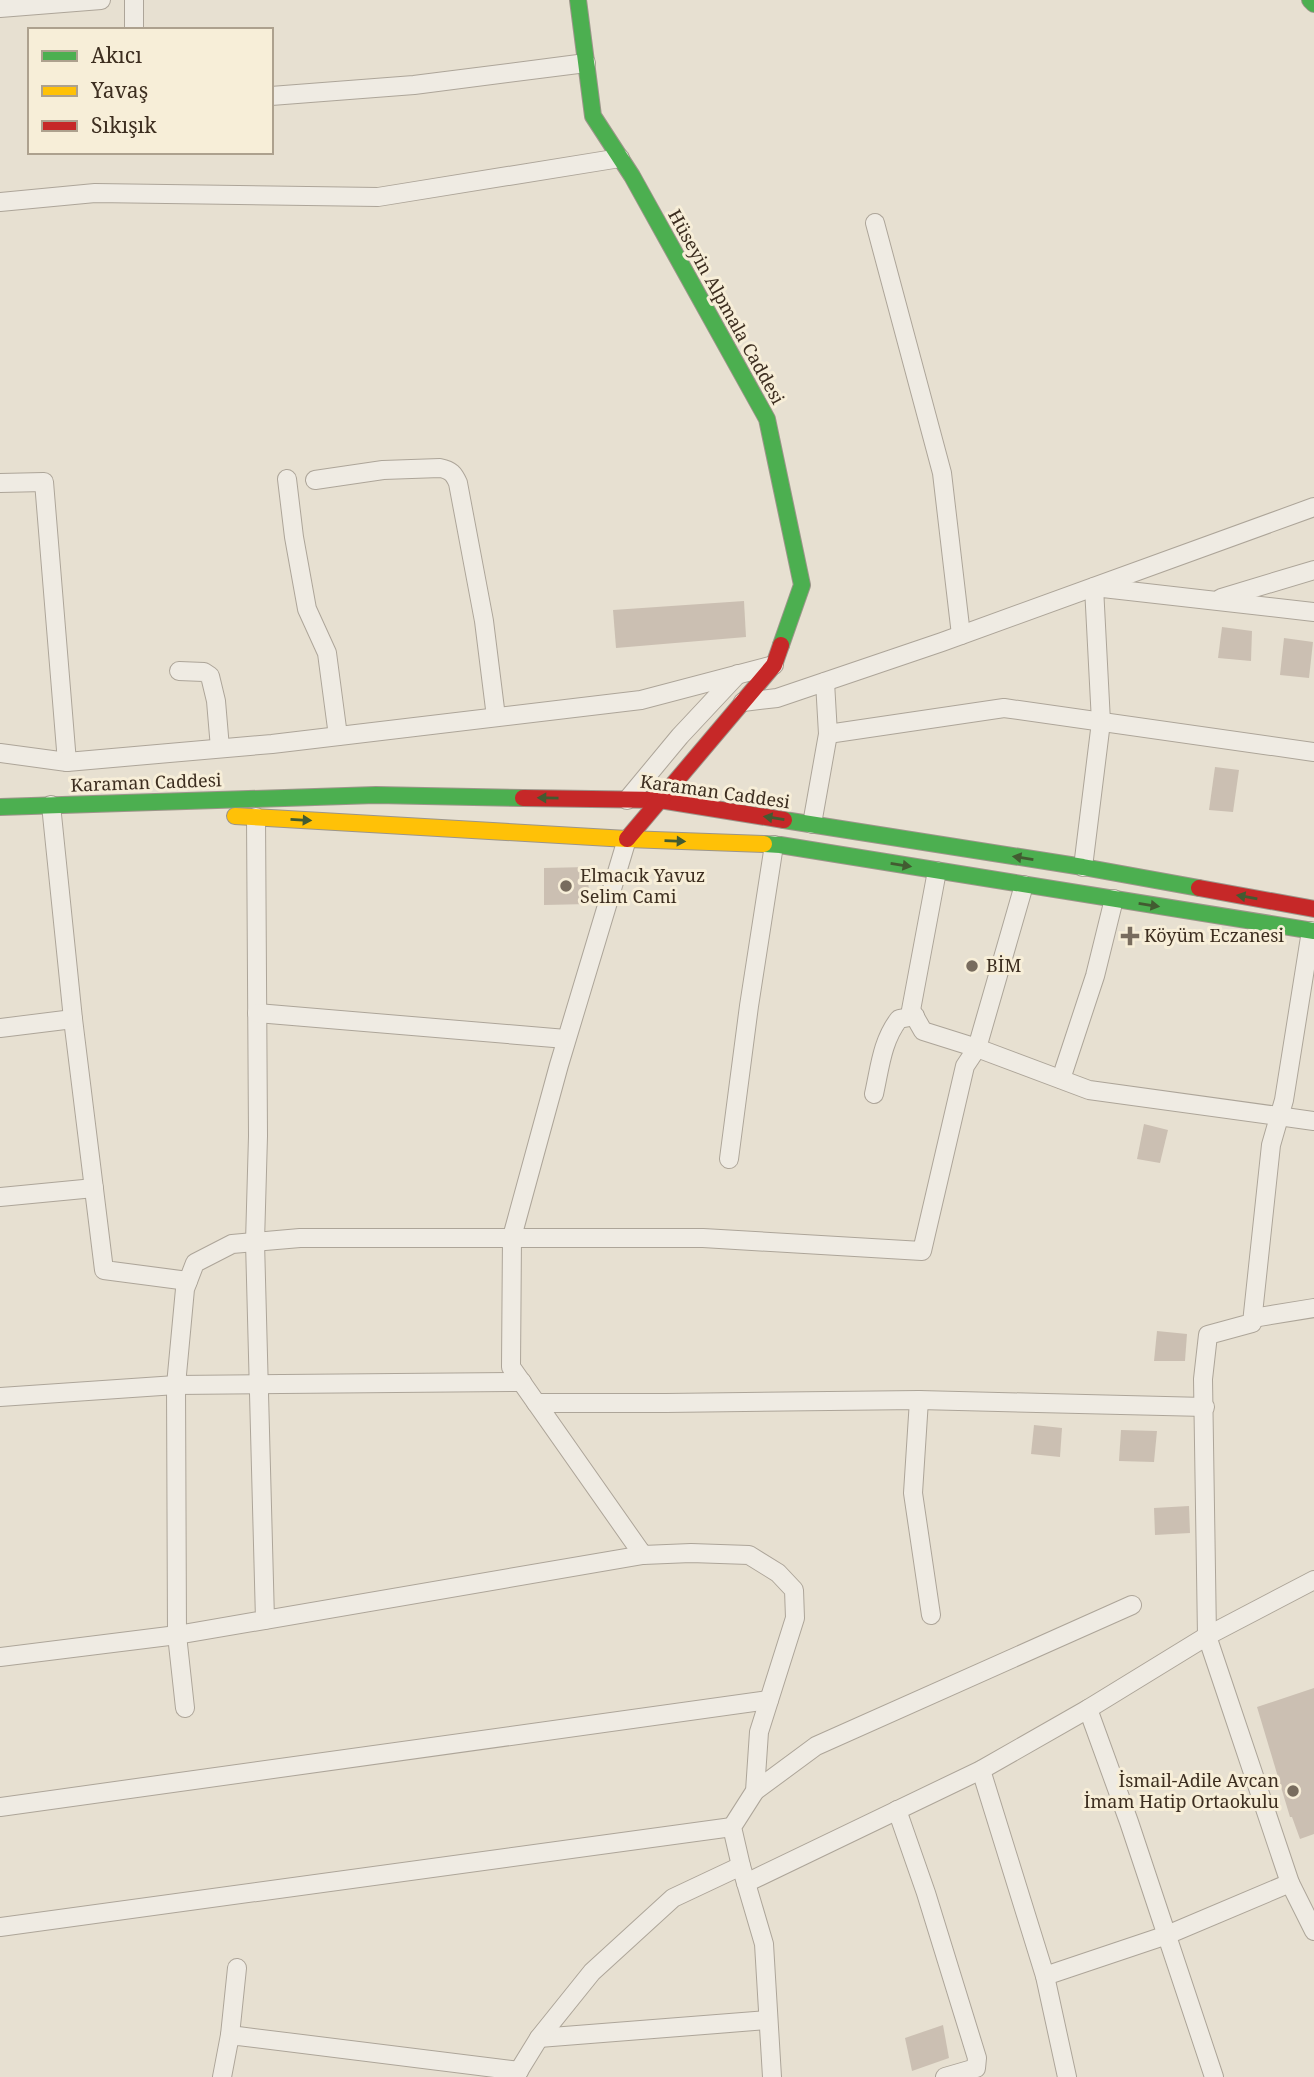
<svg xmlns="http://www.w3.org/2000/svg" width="1314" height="2077" font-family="'Noto Serif',serif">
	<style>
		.building { fill: #cbbfb2 }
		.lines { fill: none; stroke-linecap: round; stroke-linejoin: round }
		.street-casing { stroke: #ada599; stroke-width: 20 }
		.fast-casing { stroke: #9c958a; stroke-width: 18 }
		.slow-casing { stroke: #9c958a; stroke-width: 18 }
		.jam-casing { stroke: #9c958a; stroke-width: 18 }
		.street { stroke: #efebe3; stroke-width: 18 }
		.fast { stroke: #4caf50; stroke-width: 16 }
		.slow { stroke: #ffc107; stroke-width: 16 }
		.jam { stroke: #c62828; stroke-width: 16 }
		.oneway { fill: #425b31 }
		.poi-dot { fill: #786c5e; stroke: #f7eed8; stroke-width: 2.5 }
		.labels { text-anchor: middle; stroke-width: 6; stroke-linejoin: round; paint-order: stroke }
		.street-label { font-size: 18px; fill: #3d2e20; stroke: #f7eed8 }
		.poi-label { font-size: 18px; fill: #3d2e20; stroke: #f7eed8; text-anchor: start }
	</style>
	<rect width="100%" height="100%" fill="#e7e0d1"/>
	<!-- building -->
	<g class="building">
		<path d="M744,601L746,637L616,648L613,610Z"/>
		<path d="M1222,627L1252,631L1251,661L1218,658Z"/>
		<path d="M1284,638L1313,642L1309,678L1280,675Z"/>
		<path d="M1215,767L1239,770L1233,812L1209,810Z"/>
		<path d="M588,867L589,904L544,905V868Z"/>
		<path d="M1144,1124L1168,1130L1160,1163L1137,1159Z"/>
		<path d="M1157,1331L1187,1334L1185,1361H1154Z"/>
		<path d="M1034,1425L1062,1428L1060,1457L1031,1454Z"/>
		<path d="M1121,1430L1157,1431L1154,1462L1119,1461Z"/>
		<path d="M1189,1506L1190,1533L1155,1535L1154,1508Z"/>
		<path d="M1314,1688V1834L1300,1839L1292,1817H1290L1257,1707Z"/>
		<path d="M943,2025L949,2058L912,2071L905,2038Z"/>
	</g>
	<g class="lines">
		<!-- street casing -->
		<g class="street-casing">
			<g id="street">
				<path d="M134,0V30"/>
				<path d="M0,8L101,0"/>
				<path d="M271,96L414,85L586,63"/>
				<path d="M0,202L95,193L378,197L620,158"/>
				<path d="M875,223L942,473L961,635"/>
				<path d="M287,479L294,537L307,609L327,653L338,736"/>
				<path d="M315,480L383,470L440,468C451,470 454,474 458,483L484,621L496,717"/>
				<path d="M0,483L44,482L67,762"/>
				<path d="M1221,598L1314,570"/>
				<path d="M179,671L204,672L210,676L216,701L220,748"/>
				<path d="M743,702L777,698L942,642L1314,507"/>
				<path d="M828,734L1004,708L1314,752"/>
				<path d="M0,753L67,762L272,744L641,700L774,665"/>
				<path d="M627,800L680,736L738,674"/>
				<path d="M51,805L73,1019L104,1270L188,1281"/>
				<path d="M256,817L258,1136L255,1242L265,1620"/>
				<path d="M812,824L828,734L825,682"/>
				<path d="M627,839L559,1065L512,1237L511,1367L643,1555L691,1553L749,1555L778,1573L794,1590L795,1618L759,1732L755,1791L732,1827L741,1866L764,1944L772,2077"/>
				<path d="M1083,867L1101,722L1094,587L1314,612"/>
				<path d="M937,871L911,1010L923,1031L977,1048L1089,1090L1314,1121"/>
				<path d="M1311,931L1284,1100L1271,1145L1252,1323L1208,1335L1203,1379L1207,1636L1290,1883L1314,1931"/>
				<path d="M257,1013L566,1039"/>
				<path d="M0,1028L73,1019"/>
				<path d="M1061,1079L1095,976L1114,899"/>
				<path d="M874,1094C880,1067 882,1041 899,1019L915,1016"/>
				<path d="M729,1159L749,1006L774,845"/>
				<path d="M0,1197L94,1188"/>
				<path d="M1253,1318L1314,1308"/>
				<path d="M0,1397L176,1385L522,1382"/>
				<path d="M919,1400L913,1493L931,1615"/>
				<path d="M536,1403H666L919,1400L1205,1407"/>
				<path d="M0,1657L177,1635L643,1555"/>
				<path d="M185,1708L177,1635L176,1385L185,1289L195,1263L232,1244L300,1238H703L922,1251L965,1066L977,1048L1024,885"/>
				<path d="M1088,1709L1129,1822L1214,2077"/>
				<path d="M981,1770L1045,1976L1067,2077"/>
				<path d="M755,1791L816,1746L1132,1605"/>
				<path d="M0,1807L769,1700"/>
				<path d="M897,1810L926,1893L977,2058L976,2068L945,2077"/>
				<path d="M746,1883L981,1770L1088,1709L1207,1636L1314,1580"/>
				<path d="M0,1927L732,1827"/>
				<path d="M1045,1976L1167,1935L1290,1883"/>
				<path d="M230,2035L237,1968"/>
				<path d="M539,2038L768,2020"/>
				<path d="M222,2077L230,2035L519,2071"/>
				<path d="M515,2077L539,2038L592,1972L673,1898L741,1866"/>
			</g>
		</g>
		<!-- fast casing -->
		<g class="fast-casing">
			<g id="fast">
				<path d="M578,0L593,116L632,176L767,419L802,585L781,645"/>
				<path d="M1310,0L1314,4"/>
				<path d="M0,807L376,795L523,798"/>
				<path d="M784,820L1083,867L1199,888"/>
				<path d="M764,844L780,845L1314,931"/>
			</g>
		</g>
		<!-- slow casing -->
		<g class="slow-casing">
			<path id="slow" d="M235,816L627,839L764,844"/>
		</g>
		<!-- jam casing -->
		<g class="jam-casing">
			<g id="jam">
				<path d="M523,798L660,800L784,820"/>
				<path d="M627,839L774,665L781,645"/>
				<path d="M1199,888L1314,909"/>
			</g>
		</g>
		<!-- street -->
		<use href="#street" class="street"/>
		<!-- fast -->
		<use href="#fast" class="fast"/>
		<!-- slow -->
		<use href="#slow" class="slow"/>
		<!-- jam -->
		<use href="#jam" class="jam"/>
	</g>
	<!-- one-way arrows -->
	<defs><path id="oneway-solid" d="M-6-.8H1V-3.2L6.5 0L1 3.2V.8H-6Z" transform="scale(1.75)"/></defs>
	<g class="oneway">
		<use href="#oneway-solid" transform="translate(548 798) rotate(-179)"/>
		<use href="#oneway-solid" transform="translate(774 818) rotate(-171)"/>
		<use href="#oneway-solid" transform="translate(301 820) rotate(3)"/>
		<use href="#oneway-solid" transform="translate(675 841) rotate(2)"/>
		<use href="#oneway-solid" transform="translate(1023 858) rotate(-171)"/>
		<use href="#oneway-solid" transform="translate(901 865) rotate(9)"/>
		<use href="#oneway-solid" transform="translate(1247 897) rotate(-170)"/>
		<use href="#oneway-solid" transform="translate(1149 905) rotate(9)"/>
	</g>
	<!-- markers -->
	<g class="poi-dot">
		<circle cx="566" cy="886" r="7"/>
		<path d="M1126.5 925.5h7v7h7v7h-7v7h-7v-7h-7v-7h7z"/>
		<circle cx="972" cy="966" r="7"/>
		<circle cx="1293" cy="1791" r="7"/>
	</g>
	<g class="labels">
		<!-- street labels -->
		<g class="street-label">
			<text transform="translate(726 307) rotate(61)" y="6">Hüseyin Alpmala Caddesi</text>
			<text transform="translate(146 783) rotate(-2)" y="6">Karaman Caddesi</text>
			<text transform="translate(715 792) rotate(8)" y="6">Karaman Caddesi</text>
		</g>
		<!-- poi labels -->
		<g class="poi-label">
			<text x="580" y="882">Elmacık Yavuz<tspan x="580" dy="21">Selim Cami</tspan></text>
			<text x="1144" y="942">Köyüm Eczanesi</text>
			<text x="986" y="972">BİM</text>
			<text x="1279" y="1787" text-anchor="end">İsmail-Adile Avcan<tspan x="1279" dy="21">İmam Hatip Ortaokulu</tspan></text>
		</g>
	</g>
	<!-- legend -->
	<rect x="28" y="28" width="245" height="126" fill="#f7eed8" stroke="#ada18e" stroke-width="2"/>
	<rect x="42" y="51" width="35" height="10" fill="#4caf50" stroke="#ada18e" stroke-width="2"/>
	<text x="91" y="63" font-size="21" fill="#3d2e20">Akıcı</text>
	<rect x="42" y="86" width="35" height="10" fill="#ffc107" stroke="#ada18e" stroke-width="2"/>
	<text x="91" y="98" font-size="21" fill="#3d2e20">Yavaş</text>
	<rect x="42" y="121" width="35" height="10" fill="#c62828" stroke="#ada18e" stroke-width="2"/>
	<text x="91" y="133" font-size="21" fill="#3d2e20">Sıkışık</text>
</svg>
